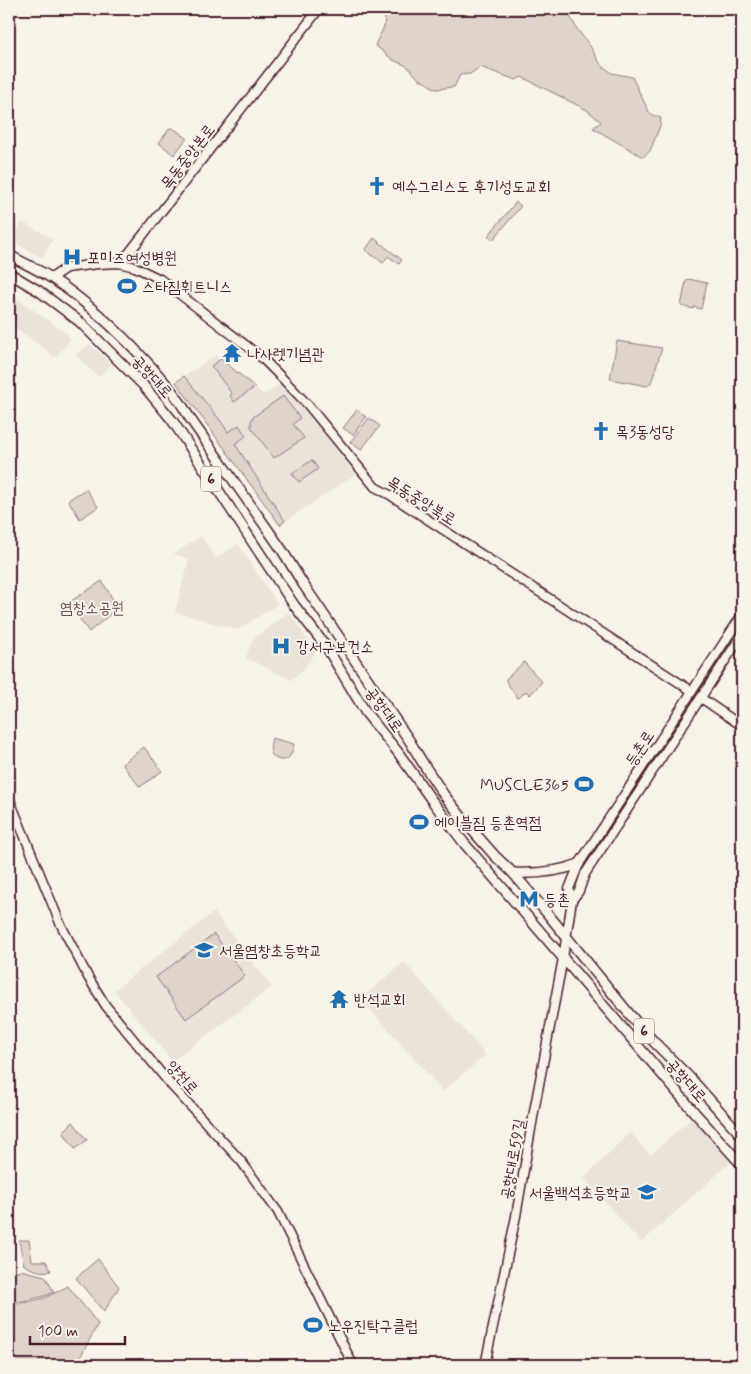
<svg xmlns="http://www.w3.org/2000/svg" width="751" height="1374" font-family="Mynerve,'Poor Story',sans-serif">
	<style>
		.built { fill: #eae3da }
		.green { fill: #ded4cc; stroke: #947a7c }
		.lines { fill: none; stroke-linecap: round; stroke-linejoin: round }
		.secondary-casing { stroke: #4a1f2b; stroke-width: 11 }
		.primary-casing { stroke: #4a1f2b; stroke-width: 12 }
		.secondary { stroke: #f7f3e8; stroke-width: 8 }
		.primary { stroke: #f7f3e8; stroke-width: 9 }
		.labels { text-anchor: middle; stroke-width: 4; stroke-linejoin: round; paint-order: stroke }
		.shield { fill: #f7f3e8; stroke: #7e5f64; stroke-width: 1 }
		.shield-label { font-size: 15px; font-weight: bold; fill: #4a1f2b }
		.street-label { font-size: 16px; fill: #4a1f2b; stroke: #f7f3e8 }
		.poi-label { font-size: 16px; fill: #4a1f2b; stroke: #f7f3e8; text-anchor: start }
		.park-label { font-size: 16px; fill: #6f4c53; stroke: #f7f3e8 }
	</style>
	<rect width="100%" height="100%" fill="#f7f3e8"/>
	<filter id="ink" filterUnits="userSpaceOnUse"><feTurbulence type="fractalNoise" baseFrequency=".02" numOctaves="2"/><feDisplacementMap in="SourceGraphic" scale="10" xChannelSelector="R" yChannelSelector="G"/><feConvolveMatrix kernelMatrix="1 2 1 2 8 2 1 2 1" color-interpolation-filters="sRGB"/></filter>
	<g filter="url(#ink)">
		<!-- built -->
		<g class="built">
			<path d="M22,222L53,239L42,258L12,241Z"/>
			<path d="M9,293L69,335L70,340L55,357L9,323Z"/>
			<path d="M89,344L112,364L98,377L75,355Z"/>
			<path d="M216,355L264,395L280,384L311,417L356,474L280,525L176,382Z"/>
			<path d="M201,536L216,558L238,544L278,604L238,630L175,612L189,559L174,554Z"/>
			<path d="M289,612L315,652L305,668L291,680L246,658L252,640Z"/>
			<path d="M214,912L272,987L172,1061L114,990Z"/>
			<path d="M404,962L486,1055L443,1091L361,999Z"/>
			<path d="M692,1118L731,1162L641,1243L584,1178L630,1132L650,1155Z"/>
		</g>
		<!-- green -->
		<g class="green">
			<path d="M400,9H566L577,29L590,46L601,65L612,73L632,77L650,114L661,118L660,126L650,151L643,157L593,128L601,122L587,110L522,77L516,80L480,67L470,74L460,75L454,87L436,89L418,78L407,66L393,60L375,45L384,27L385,17L388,14Z"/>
			<path d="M170,128H173L187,138L174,155L159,143Z"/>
			<path d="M516,202L521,206L493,240L488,236Z"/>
			<path d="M374,238L402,260L399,264L388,256L383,263L365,250Z"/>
			<path d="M689,279L707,283L701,309L694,307L693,309L681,306L686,281Z"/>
			<path d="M617,341L662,348L651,383L647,386L610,379Z"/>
			<path d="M221,359L255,387L234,402L230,396L232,394L211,366Z"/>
			<path d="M184,376L220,420L228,432L239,425L246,436L235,444L285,521L280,525L176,382Z"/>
			<path d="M283,396L300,418L293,424L304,438L274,458L251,427V421L253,417Z"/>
			<path d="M357,410L366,417L353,435L343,428Z"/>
			<path d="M369,418L380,426L361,450L350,442Z"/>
			<path d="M312,460L318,469L299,482L292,473Z"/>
			<path d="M86,489L98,507L80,519L68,500Z"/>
			<path d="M102,581L118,608L89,632L68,603Z"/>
			<path d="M524,662L542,682L530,695L526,691L518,699L506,681V679Z"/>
			<path d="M272,738L294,744C293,748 292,753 290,756C286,763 275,760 272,755C269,750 271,743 272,738Z"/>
			<path d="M144,747L162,771L140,787L122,764Z"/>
			<path d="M214,934L245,976L186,1019L156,977Z"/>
			<path d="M73,1122L87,1140L75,1149L63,1132Z"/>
			<path d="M19,1240H29L32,1261H46L51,1271C41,1273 34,1270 24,1265Z"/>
			<path d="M98,1259L119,1287L104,1312L76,1278Z"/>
			<path d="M21,1270L45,1276L54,1292L45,1296L9,1304V1273Z"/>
			<path d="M68,1286L98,1324L76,1365H9V1306L45,1298Z"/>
		</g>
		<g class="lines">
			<!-- secondary casing -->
			<g class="secondary-casing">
				<g id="secondary">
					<path d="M119,263L129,253L319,9"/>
					<path d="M51,278L66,268L98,264L119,263L135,267L160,279L261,357L282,378L308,405L375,487L390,495L453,536L692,691"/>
					<path d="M701,698L742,726"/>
					<path d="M9,798L60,923L88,977L106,1006L170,1084L241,1161L278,1212L353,1365"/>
					<path d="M572,900L569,889L579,864L742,615"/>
					<path d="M485,1365L516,1216L535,1106L563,958L572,900L579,891L585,874L742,635"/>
				</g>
			</g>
			<!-- primary casing -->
			<g class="primary-casing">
				<g id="primary">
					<path d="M9,255C23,263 39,270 53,279C87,302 117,330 145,360C161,378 178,396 189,417L282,550L303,584L409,740L424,765L444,795L473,831L495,856L513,873L547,913L631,1016L654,1042L692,1080L742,1136"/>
					<path d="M9,273L39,291L80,322L143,385L172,420L294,605L327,648L366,713L397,751L433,802L464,843L563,958L695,1113L742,1165"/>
					<path d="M513,873C535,874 558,872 579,864"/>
				</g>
			</g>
			<!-- secondary -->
			<use href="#secondary" class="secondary"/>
			<!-- primary -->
			<use href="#primary" class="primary"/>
		</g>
	</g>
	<!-- icons -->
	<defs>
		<g id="church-bare" transform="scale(1.5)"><path d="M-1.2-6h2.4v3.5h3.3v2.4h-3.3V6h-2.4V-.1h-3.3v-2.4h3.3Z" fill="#1f6fb2" stroke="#f7f3e8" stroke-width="2.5" paint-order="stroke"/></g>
		<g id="hospital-bare" transform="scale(1.5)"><path d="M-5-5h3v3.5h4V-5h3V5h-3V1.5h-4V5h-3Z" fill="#1f6fb2" stroke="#f7f3e8" stroke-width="2.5" paint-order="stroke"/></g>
		<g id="stadium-bare" transform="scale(1.5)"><path d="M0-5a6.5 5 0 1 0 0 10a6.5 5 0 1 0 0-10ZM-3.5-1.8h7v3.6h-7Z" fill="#1f6fb2" stroke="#f7f3e8" stroke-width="2.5" paint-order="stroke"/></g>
		<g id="temple-bare" transform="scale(1.5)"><path d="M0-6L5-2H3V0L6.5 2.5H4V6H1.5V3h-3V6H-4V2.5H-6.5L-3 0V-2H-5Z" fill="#1f6fb2" stroke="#f7f3e8" stroke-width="2.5" paint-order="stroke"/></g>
		<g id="metro-bare" transform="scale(1.5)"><path d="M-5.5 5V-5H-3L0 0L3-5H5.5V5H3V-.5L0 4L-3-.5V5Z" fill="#1f6fb2" stroke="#f7f3e8" stroke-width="2.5" paint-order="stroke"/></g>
		<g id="school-bare" transform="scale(1.5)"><path d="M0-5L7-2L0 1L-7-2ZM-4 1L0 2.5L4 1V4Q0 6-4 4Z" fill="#1f6fb2" stroke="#f7f3e8" stroke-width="2.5" paint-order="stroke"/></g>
	</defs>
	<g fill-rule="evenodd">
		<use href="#church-bare" x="377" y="186"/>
		<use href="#hospital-bare" x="72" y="257"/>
		<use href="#stadium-bare" x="127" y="286"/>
		<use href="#temple-bare" x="232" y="353"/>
		<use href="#church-bare" x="601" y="431"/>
		<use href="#hospital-bare" x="281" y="646"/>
		<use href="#stadium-bare" x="584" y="784"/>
		<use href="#stadium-bare" x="419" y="822"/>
		<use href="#metro-bare" x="529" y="899"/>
		<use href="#school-bare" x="204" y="950"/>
		<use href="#temple-bare" x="339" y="999"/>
		<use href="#school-bare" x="647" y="1192"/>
		<use href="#stadium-bare" x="313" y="1325"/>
	</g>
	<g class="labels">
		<!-- shield labels -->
		<g class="shield">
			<rect x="201" y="466.5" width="20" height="25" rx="4"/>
			<rect x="634" y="1018.5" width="20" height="25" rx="4"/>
		</g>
		<g class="shield-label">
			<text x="211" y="484">6</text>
			<text x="644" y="1036">6</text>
		</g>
		<!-- street labels -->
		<g class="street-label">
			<text transform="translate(187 156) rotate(-52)" y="6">목동중앙본로</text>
			<text transform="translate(153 376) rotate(48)" y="6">공항대로</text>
			<text transform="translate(422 500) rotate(32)" y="6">목동중앙북로</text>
			<text transform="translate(385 709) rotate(54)" y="6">공항대로</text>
			<text transform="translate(639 748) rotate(-57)" y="6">등촌로</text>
			<text transform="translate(183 1077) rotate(49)" y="6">양천로</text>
			<text transform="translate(687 1080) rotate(49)" y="6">공항대로</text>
			<text transform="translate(512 1159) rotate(-80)" y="6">공항대로59길</text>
		</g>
		<!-- poi labels -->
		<g class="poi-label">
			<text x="392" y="192">예수그리스도 후기성도교회</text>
			<text x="87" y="263">포미즈여성병원</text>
			<text x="142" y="292">스타짐휘트니스</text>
			<text x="247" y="359">나사렛기념관</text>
			<text x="616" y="437">목3동성당</text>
			<text x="296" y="652">강서구보건소</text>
			<text x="569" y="790" text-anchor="end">MUSCLE365</text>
			<text x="434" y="828">에이블짐 등촌역점</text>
			<text x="544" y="905">등촌</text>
			<text x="219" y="956">서울염창초등학교</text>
			<text x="354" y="1005">반석교회</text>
			<text x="632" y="1198" text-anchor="end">서울백석초등학교</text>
			<text x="328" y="1331">노우진탁구클럽</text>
		</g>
		<!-- park labels -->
		<g class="park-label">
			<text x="92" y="613">염창소공원</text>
		</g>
	</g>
	<!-- margin -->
	<rect width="751" height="1374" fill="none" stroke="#f7f3e8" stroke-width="30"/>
	<rect x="15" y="15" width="721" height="1344" fill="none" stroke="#4a1f2b" stroke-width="2" filter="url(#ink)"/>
	<!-- scale -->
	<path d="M30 1336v8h95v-8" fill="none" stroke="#4a1f2b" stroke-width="2.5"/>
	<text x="38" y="1336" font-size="15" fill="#4a1f2b" stroke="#f7f3e8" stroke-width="4" paint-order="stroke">100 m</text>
</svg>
